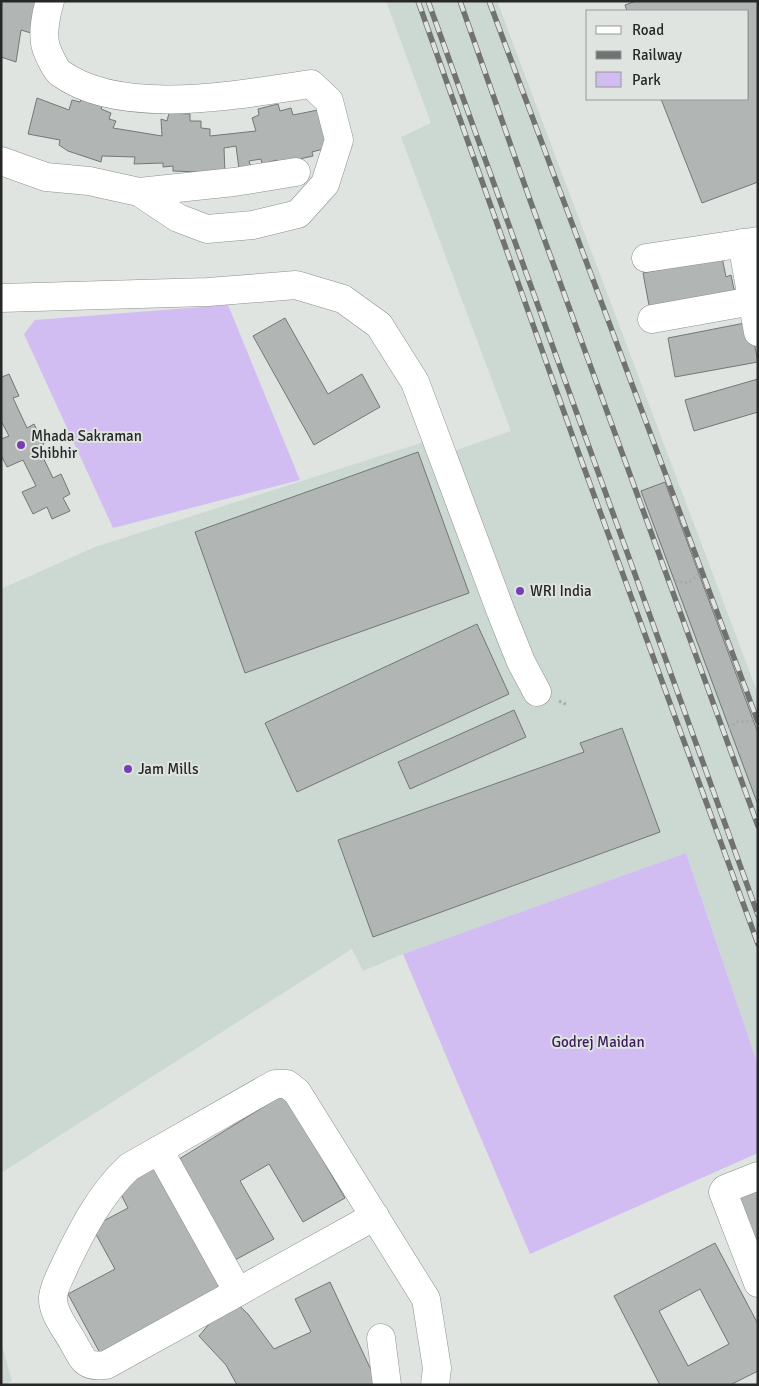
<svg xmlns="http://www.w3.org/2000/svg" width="759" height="1386" font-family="Signika,sans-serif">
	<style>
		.built { fill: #ccd8d2 }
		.green { fill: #d2bdf2 }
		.building { fill: #b1b6b4; stroke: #737775; fill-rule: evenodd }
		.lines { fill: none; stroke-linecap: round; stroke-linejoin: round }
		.minor-casing { stroke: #8b908d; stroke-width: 29 }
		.path { stroke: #a7aba9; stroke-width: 3; stroke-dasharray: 2.5 2.5; stroke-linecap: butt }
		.minor { stroke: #fff; stroke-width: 28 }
		.rail-casing { stroke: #717372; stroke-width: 5.5 }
		.rail { stroke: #dfe4e1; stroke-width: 4; stroke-dasharray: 11; stroke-linecap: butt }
		.poi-dot { fill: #773eb4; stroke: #dfe4e1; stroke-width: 2 }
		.labels { text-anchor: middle; stroke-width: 4; stroke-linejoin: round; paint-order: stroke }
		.poi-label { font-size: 15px; fill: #262727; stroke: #dfe4e1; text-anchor: start }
		.park-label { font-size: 15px; fill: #3c1b5e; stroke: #dfe4e1 }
	</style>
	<rect width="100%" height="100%" fill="#dfe4e1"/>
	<!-- built -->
	<g class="built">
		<path d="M386,1H497L758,694V1065L686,853L403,954L363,971L352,949L1,1173V589L95,547L430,440L454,451L511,431L401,137L431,123Z"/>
		<path d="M1,1342L12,1381L6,1385H1Z"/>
	</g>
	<!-- green -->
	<g class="green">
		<path d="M228,305L300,480L113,528L24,334L35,320Z"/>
		<path d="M686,853L758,1065V1153L530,1254L403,954Z"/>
	</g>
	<!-- building -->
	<g class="building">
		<path d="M1,1H39L31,33L21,30L16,62L1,57Z"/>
		<path d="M636,1H758V182L702,203L661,99H748V11H627L625,5Z"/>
		<path d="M82,96L103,104L101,109L111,113L109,119L116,121L113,128L162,136L161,119L167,121L169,113L190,114V121H201V128L210,129V136L256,131L252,118L259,115L258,109L278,104L280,111L291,108L293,115L318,110L327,148L312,152L313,156L277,164V160L262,164L261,159L249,161L251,167L239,169L236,146L224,148L225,173L173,171V166L163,167V163L134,164L135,157L102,156L101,162L68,151L59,145L60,140L28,134L37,98L69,110L72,100L80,102Z"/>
		<path d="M722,257L726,277L731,275L736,299L651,316L643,273Z"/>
		<path d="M285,318L328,394L362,374L380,407L314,445L253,336Z"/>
		<path d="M750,322L758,362L675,377L668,338Z"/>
		<path d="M1,374L2,377L9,374L19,396L13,398L27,428L34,424L44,444L38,447L53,478L61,474L70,494L63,498L70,511L52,519L47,507L33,514L22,492L36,486L23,460L7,467L1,455V439L9,436L1,421Z"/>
		<path d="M758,379V412L694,431L685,400Z"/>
		<path d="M418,452L469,593L245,673L195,532Z"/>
		<path d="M665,482L758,733V805L641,491Z"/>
		<path d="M477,624L509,694L297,792L265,723Z"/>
		<path d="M514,710L526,737L410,789L398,762Z"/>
		<path d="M622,728L660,832L373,937L338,840L584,752L580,743Z"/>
		<path d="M284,1094L345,1198L303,1222L269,1164L240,1181L274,1239L235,1260L176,1161Z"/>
		<path d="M154,1165L222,1291L101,1355L68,1294L115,1269L92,1227L128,1208L116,1185Z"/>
		<path d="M758,1182V1271L728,1193Z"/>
		<path d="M715,1243L758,1324V1371L730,1385H660L614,1296ZM700,1289L729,1344L688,1366L659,1311Z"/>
		<path d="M330,1282L378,1385H237L226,1365L199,1336L231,1298L248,1314L274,1349L311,1332L295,1299Z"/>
	</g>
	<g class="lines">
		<!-- minor casing -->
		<g class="minor-casing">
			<g id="minor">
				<path d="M1,161L46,177L89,181L139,192L178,218L207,229L253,225L298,214L325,184L339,140L329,101L311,84C241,94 122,118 60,73C55,69 46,50 45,43C43,31 46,13 50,1"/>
				<path d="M139,192L234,182L296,172"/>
				<path d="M742,243L758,332"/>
				<path d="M646,258L758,241"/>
				<path d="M1,298L208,292L296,285L343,299L379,325L415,382L501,612L521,662L537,692"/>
				<path d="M652,319L758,300"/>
				<path d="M159,1150L238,1292"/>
				<path d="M758,1176L725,1189L723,1192L758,1283"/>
				<path d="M375,1216L106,1365C84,1368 83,1359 73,1342C66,1329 52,1313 53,1297C54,1286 61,1275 65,1265C82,1230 100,1194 129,1167L275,1084H287L297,1092L426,1299L437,1368L435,1385"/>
				<path d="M381,1338L387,1385"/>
			</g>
		</g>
		<!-- path -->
		<g class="path">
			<path d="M675,581L688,583L699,574"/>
			<path d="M559,701L568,705"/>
			<path d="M729,729L736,722L753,721"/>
		</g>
		<!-- minor -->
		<use href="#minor" class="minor"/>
		<!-- rail casing -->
		<g class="rail-casing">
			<g id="rail">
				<path d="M418,1L575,443L758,944"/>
				<path d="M428,1L758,915"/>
				<path d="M460,1L530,200L758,826"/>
				<path d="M489,1L758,722"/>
			</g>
		</g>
		<!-- rail -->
		<use href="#rail" class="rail"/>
	</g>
	<!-- markers -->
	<g class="poi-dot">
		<circle cx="21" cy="445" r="5"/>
		<circle cx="520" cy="591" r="5"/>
		<circle cx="128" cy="769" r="5"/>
	</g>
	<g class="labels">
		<!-- poi labels -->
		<g class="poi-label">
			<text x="31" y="441">Mhada Sakraman<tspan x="31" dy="17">Shibhir</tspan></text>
			<text x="530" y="596">WRI India</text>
			<text x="138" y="774">Jam Mills</text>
		</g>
		<!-- park labels -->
		<g class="park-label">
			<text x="598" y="1047">Godrej Maidan</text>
		</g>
	</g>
	<!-- border -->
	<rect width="759" height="1386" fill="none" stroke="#262727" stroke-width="5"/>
	<!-- legend -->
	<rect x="586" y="10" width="162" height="90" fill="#dfe4e1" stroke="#959897"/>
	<rect x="596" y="26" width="25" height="8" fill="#ffffff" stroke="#959897"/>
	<text x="632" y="35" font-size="15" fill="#262727">Road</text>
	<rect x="596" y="51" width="25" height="8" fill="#717372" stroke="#959897"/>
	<text x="632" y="60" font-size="15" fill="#262727">Railway</text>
	<rect x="596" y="72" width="25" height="15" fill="#d2bdf2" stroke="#959897"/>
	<text x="632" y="85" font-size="15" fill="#262727">Park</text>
</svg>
